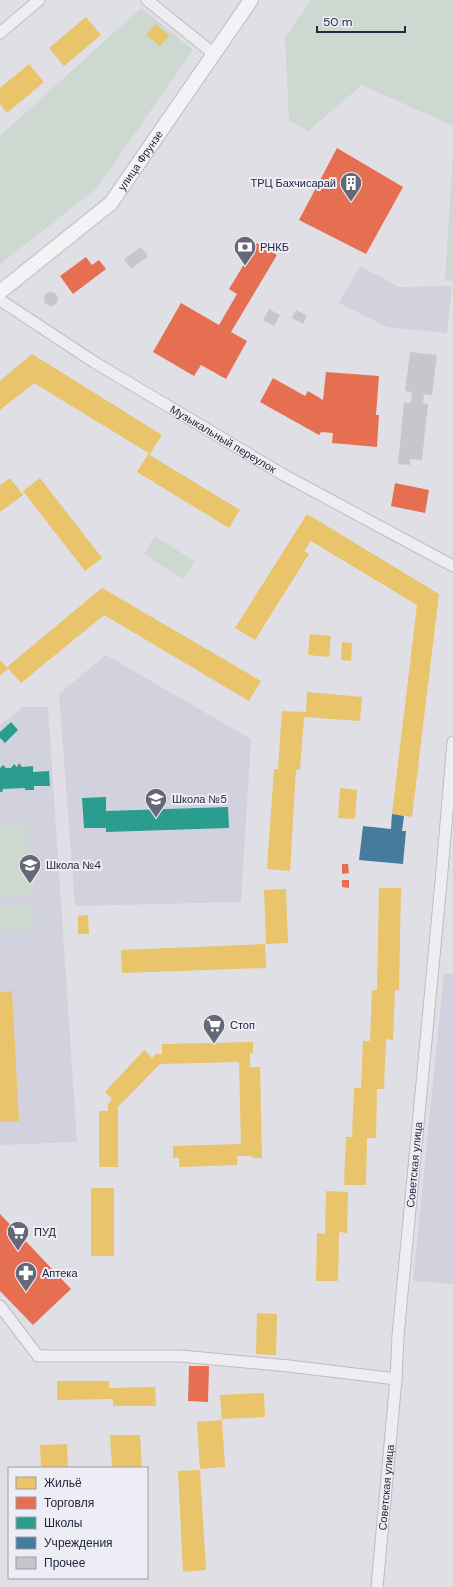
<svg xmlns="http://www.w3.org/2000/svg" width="453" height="1587" font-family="'DM Sans',sans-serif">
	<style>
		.built { fill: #d2d2de }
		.green { fill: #ccd8d0 }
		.homes { fill: #e9c46a }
		.shops { fill: #e76f51 }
		.schools { fill: #2a9d8f }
		.public { fill: #457b9d }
		.building { fill: #c6c6cd }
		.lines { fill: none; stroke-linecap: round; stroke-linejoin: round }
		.minor-casing { stroke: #bcbcc3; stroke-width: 13 }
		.major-casing { stroke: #bbbcc3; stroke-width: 16 }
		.minor { stroke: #eeeef2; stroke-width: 11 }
		.major { stroke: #f3f3f5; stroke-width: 14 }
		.labels { text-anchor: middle; stroke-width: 4; stroke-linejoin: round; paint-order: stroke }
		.street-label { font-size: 11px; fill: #25263f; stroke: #ecedf5 }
		.poi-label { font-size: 11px; fill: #25263f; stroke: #ecedf5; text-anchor: start }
	</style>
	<rect width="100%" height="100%" fill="#dfdfe5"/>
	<!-- built -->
	<g class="built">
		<path d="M360,266L399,287L452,286L447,333L387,327L339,303Z"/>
		<path d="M106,655L251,739L241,902L75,906L59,694Z"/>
		<path d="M23,707H48L77,1142L0,1145V725Z"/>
		<path d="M444,973L453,974V1284L413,1281Z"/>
	</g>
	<!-- green -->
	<g class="green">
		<path d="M311,0H453V126L362,85L308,131L289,120L285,38Z"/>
		<path d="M141,8L193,50L96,189L0,264V136Z"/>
		<path d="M453,155V281H445Z"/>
		<path d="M155,536L195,562L183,579L144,554Z"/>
		<path d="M28,824L32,896L0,897V825Z"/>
		<path d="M33,904L34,930L0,932V905Z"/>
	</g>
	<!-- homes -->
	<g class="homes">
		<path d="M86,17L101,35L64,66L49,48Z"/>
		<path d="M155,24L169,35L160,46L146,35Z"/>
		<path d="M29,64L44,82L7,113L0,104V88Z"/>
		<path d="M32,354L162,435L150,454L34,383L0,410V381Z"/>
		<path d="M148,454L240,510L229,528L137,472Z"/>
		<path d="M10,478L23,495L0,512V485Z"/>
		<path d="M40,478L102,558L85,571L23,491Z"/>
		<path d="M307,514L439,594L412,817L392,814L417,605L311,541L304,551L309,554L255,640L235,628Z"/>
		<path d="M102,588L261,681L249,701L104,615L21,683L7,667Z"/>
		<path d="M310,634L331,636L329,657L308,655Z"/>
		<path d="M342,642L352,643L351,661L341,660Z"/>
		<path d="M0,660L8,669L0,675Z"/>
		<path d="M307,692L362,697L360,721L304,717L300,770H296L290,871L267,869L274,769H278L282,711L306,712Z"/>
		<path d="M340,788L357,790L355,819L338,818Z"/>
		<path d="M379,888H401L399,990H395L393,1040L386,1039L384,1089H377L376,1138H367L366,1185H344L346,1137H352L354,1088H361L363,1041H370L372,990H377Z"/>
		<path d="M286,889L288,943L266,944L264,890Z"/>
		<path d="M88,915L89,934H78V916Z"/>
		<path d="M265,944L266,968L122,973L121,950Z"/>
		<path d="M12,991L19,1121L0,1122V992Z"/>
		<path d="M253,1042V1053H250V1067H260L262,1158H252V1156H237V1165L179,1167V1158H173V1146L241,1144L239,1062L160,1064L118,1107V1167H99V1111H108V1104L112,1099L105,1092L144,1050L152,1058L156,1054H162V1044Z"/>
		<rect x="91" y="1188" width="23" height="68"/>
		<path d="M326,1191L348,1192L347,1233L339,1232L338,1281H316L317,1233L325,1234Z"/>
		<path d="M257,1313L277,1314L276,1355L256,1354Z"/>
		<path d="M57,1381H109V1388L155,1387L156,1406H113V1399L57,1400Z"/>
		<path d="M264,1393L265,1417L222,1419L220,1395Z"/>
		<path d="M222,1420L225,1467L200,1469L197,1422Z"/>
		<path d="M110,1435H140L142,1468H112Z"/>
		<path d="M67,1444L68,1468H41L40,1445Z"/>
		<path d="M200,1470L206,1570L183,1572L178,1471Z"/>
	</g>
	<!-- shops -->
	<g class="shops">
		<path d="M337,148L403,187L366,254L299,220Z"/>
		<path d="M257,243L277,255L231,332L247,341L226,379L201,365L194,376L153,352L181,303L219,325L237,294L229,289Z"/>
		<path d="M86,257L92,265L99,260L106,269L73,294L60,276Z"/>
		<path d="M326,372L379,376L376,415H379L377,447L332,443L333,433L321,432L319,435L260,402L273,378L305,396L308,391L323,400Z"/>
		<path d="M395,483L429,490L425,513L391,506Z"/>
		<path d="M342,864H348L349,873L342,874Z"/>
		<path d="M342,880H349V888L342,887Z"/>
		<path d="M0,1214L71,1289L33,1325L0,1291Z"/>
		<path d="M189,1366H209L208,1402L188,1401Z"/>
	</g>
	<!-- schools -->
	<g class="schools">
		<path d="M11,722L18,730L5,743L0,738V732Z"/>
		<path d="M19,763L22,767L33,766V772L49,771L50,786H34V790H25V788L3,789L2,792H0V768L3,765L6,768H11L14,764L17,767Z"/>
		<path d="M106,797V811L228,807L229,828L106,832V828H84L82,798Z"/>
	</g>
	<!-- public -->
	<path class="public" d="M392,814L404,816L402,831H406L403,864L359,860L363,826L391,829Z"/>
	<!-- building -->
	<g class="building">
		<path d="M141,247L148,256L131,269L124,259Z"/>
		<circle cx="51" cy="299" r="7"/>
		<path d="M269,309L280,315L274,326L263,320Z"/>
		<path d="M296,310L307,316L303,324L292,318Z"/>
		<path d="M410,352L437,355L432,395L424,394L423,403L428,404L422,460L410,459V465L398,464L404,402L411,403L412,392L405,391Z"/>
	</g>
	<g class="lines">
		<!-- minor casing -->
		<g class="minor-casing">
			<g id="minor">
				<path d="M147,0L214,54"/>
				<path d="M0,33L39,0"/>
				<path id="s1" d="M0,300L94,362L282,474L453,566"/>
				<path d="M0,1306L38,1356H181L289,1366L396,1379"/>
				<path id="s2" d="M377,1587L396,1379L398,1336L441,882L453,742"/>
			</g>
		</g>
		<!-- major casing -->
		<g class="major-casing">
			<g id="major">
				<path id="s3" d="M0,292L111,203L251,0"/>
			</g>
		</g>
		<!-- minor -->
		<use href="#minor" class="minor"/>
		<!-- major -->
		<use href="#major" class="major"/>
	</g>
	<!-- icons -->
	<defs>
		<g id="building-pin" transform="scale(1.15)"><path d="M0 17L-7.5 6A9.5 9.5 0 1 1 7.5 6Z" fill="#666779" stroke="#ecedf5"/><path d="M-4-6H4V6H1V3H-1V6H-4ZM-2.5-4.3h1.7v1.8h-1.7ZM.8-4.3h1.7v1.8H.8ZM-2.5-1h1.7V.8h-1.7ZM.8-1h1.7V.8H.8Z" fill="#fff"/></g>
		<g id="bank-pin" transform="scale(1.15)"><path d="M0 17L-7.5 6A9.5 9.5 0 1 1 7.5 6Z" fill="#666779" stroke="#ecedf5"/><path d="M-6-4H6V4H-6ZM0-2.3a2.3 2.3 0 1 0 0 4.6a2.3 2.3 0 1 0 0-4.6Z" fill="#fff"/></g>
		<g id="school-pin" transform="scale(1.15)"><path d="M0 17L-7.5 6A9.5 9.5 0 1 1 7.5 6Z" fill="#666779" stroke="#ecedf5"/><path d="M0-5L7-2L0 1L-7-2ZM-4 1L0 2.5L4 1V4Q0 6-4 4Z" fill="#fff"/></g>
		<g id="supermarket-pin" transform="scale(1.15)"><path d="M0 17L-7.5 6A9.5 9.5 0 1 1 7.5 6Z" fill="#666779" stroke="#ecedf5"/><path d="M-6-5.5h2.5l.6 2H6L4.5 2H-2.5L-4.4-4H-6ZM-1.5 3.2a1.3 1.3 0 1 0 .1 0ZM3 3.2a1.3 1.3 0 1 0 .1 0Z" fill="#fff"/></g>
		<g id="pharmacy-pin" transform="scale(1.15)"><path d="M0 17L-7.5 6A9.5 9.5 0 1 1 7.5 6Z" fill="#666779" stroke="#ecedf5"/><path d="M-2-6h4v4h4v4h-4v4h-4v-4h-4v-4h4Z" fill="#fff"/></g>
	</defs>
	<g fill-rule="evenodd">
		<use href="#building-pin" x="351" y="183"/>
		<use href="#bank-pin" x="245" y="247"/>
		<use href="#school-pin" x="156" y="799"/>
		<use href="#school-pin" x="30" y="865"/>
		<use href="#supermarket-pin" x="214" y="1025"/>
		<use href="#supermarket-pin" x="18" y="1232"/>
		<use href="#pharmacy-pin" x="26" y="1273"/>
	</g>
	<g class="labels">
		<!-- street labels -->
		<g class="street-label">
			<text dy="4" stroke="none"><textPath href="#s3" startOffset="194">улица Фрунзе</textPath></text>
			<text dy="4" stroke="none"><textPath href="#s1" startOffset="263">Музыкальный переулок</textPath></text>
			<text dy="4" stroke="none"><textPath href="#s2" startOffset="424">Советская улица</textPath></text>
			<text dy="4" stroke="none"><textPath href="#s2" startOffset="100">Советская улица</textPath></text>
		</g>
		<!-- poi labels -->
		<g class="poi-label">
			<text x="336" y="187" text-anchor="end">ТРЦ Бахчисарай</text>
			<text x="260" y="251">РНКБ</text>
			<text x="172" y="803">Школа №5</text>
			<text x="46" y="869">Школа №4</text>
			<text x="230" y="1029">Стоп</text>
			<text x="34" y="1236">ПУД</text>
			<text x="42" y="1277">Аптека</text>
		</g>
	</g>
	<!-- legend -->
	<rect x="8" y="1467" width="140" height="112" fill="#ecedf5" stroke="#9c9dac"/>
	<rect x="16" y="1477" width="20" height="12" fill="#e9c46a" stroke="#9c9dac"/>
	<text x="44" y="1487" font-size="12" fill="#25263f">Жильё</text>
	<rect x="16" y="1497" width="20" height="12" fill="#e76f51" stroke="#9c9dac"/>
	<text x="44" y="1507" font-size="12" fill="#25263f">Торговля</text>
	<rect x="16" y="1517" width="20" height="12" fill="#2a9d8f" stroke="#9c9dac"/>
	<text x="44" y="1527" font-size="12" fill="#25263f">Школы</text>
	<rect x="16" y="1537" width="20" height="12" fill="#457b9d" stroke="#9c9dac"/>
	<text x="44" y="1547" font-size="12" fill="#25263f">Учреждения</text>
	<rect x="16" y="1557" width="20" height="12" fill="#c6c6cd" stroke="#9c9dac"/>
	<text x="44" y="1567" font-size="12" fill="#25263f">Прочее</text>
	<!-- scale -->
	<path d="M317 26v6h88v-6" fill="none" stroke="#25263f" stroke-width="2"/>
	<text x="323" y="26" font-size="12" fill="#25263f" stroke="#ecedf5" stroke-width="3" paint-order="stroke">50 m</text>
</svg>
